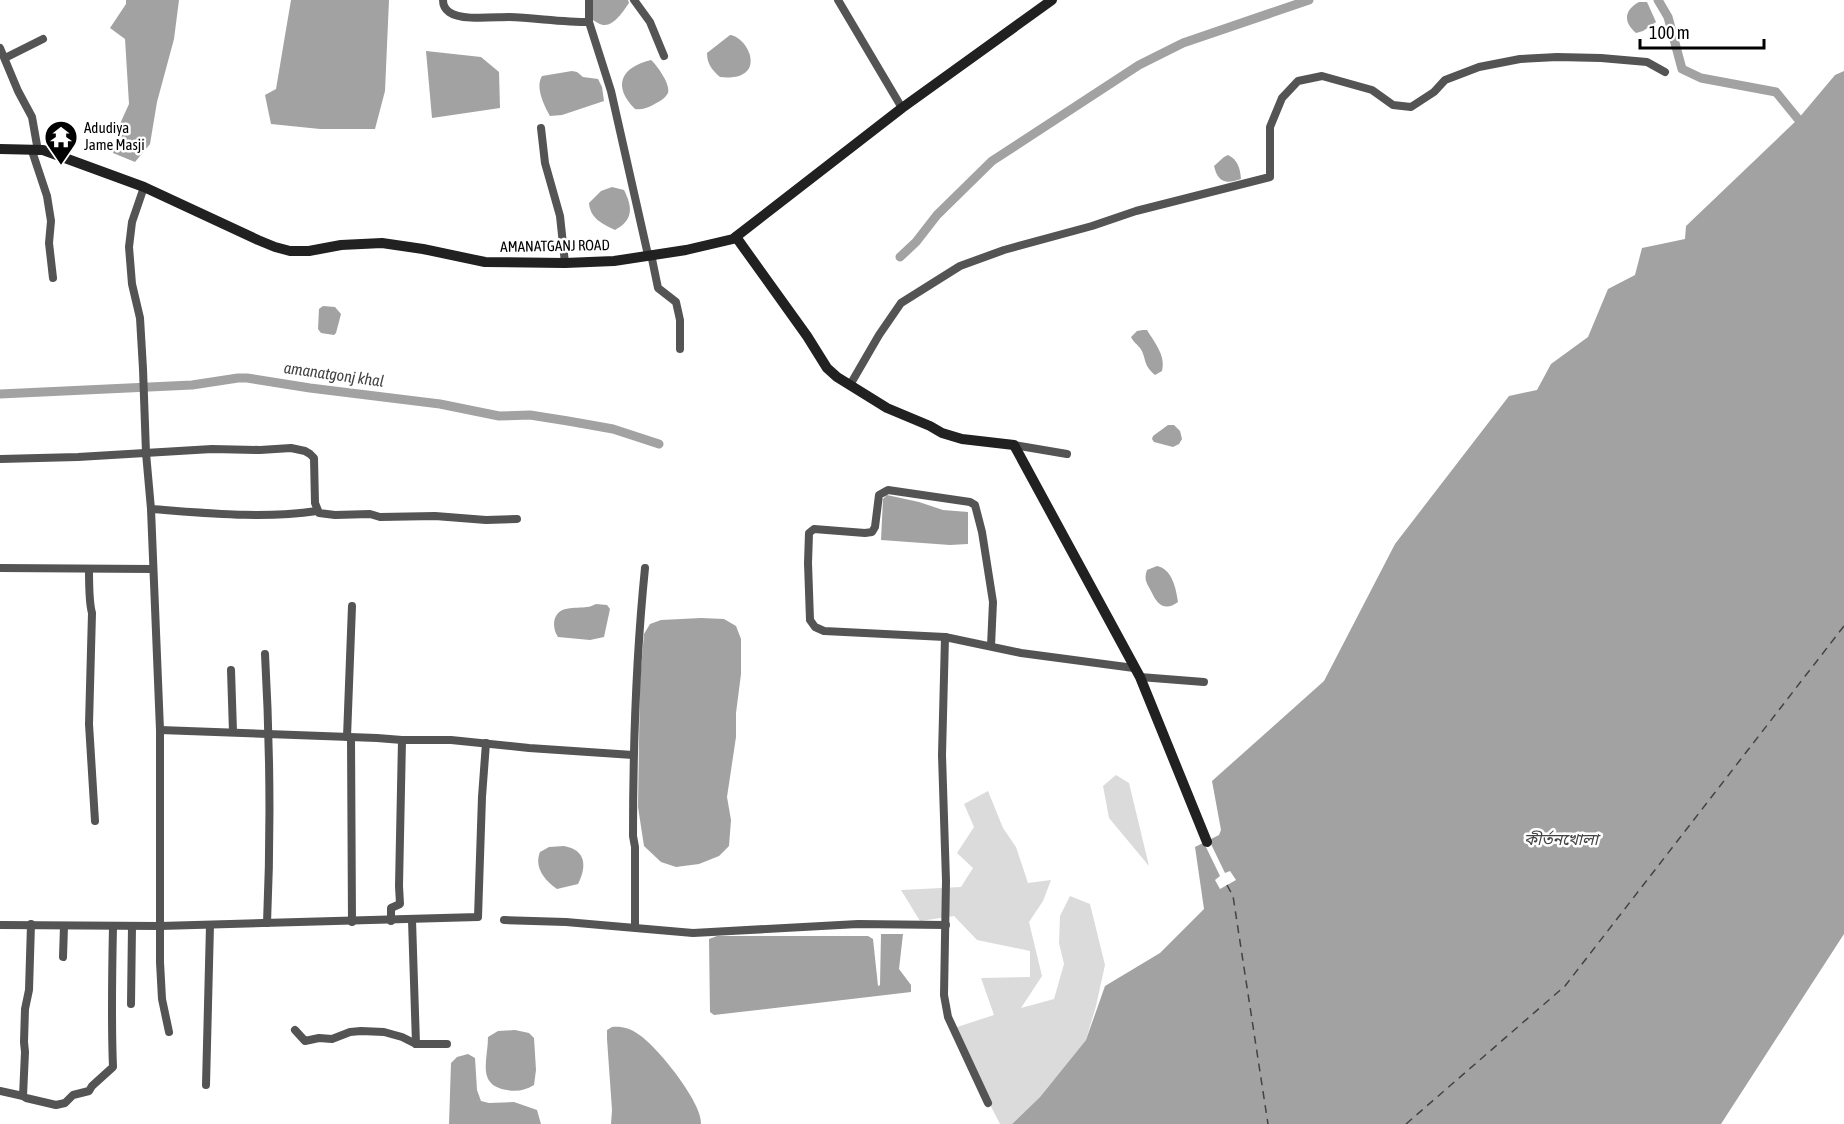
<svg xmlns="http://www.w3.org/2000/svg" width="1844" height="1124" font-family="'Asap Condensed','Noto Sans Bengali',sans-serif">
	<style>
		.green { fill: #dbdbdb }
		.water { fill: #a2a2a2 }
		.pier { fill: #fff }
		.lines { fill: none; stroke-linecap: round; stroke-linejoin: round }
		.canal { stroke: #a2a2a2; stroke-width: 9 }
		.ferry { stroke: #434343; stroke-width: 1.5; stroke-dasharray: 8 6; stroke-linecap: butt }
		.minor { stroke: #545454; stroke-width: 8 }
		.secondary { stroke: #212121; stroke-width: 10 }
		.labels { text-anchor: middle; stroke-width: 5; stroke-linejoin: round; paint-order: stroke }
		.poi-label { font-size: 15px; fill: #000; stroke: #fff; text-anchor: start }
		.street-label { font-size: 15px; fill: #000; stroke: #fff }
		.water-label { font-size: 16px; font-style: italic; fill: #434343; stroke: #fff }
	</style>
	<rect width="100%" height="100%" fill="#fff"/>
	<!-- green -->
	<g class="green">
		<path d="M1116,775L1129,783L1149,866L1109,818L1103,786Z"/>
		<path d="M988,791L1003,828L1016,847L1028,883L1051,880L1043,901L1029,922L1042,976L1021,1008L1054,999L1064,964L1059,943L1060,916L1070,896L1090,904L1105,965L1096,1006L1086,1040L1040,1097L1012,1124H1000L951,1029L994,1015L981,978L1030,977V951L977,940L954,916L920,921L901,890L961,887L973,868L957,853L974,827L964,804Z"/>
	</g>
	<!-- water -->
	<g class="water">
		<path d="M126,0H179L174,39L157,102L150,144L135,162L113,153L119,126L129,104L125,39L110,28L126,4Z"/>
		<path d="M291,0H389L385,91L375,129H320L271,124L265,95L276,89Z"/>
		<path d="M590,0H628L629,3C622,13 611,31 598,23C594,21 592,20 591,15C590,11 591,5 590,0Z"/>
		<path d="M1639,2H1647L1656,22L1643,31L1636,33C1623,22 1624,10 1639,2Z"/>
		<path d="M730,35C749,37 769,82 720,77C712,70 707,64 707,53Z"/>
		<path d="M426,51L481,57L499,72L500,108L432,118Z"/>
		<path d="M651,60C657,65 671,85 668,93C665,99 658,102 653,105C647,108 642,110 635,109C612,86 621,67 651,60Z"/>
		<path d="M572,71L577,72L583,77L598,79L602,87L604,101L562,115L550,116C544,105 535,87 542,76Z"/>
		<path d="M1844,71V934L1721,1124H1012L1040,1097L1086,1040L1105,986L1160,953L1204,909L1195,847L1219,835L1221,830L1212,781L1324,681L1395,544L1509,396L1537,390L1551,364L1588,337L1608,289L1635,275L1642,248L1685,239L1686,226L1798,119L1835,75Z"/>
		<path d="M1228,155C1238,160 1240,168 1241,179C1226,184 1218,183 1214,166L1224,157Z"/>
		<path d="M612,187L624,190C633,208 633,220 615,230C602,224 590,218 589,203L601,191Z"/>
		<path d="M323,306L335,307L341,314L336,333L334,335L321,333L318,329L319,309Z"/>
		<path d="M1143,330H1147C1155,343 1166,356 1162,371L1155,375C1142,364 1147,358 1140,348C1137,344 1134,343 1131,337L1137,331Z"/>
		<path d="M1168,425H1174L1180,431L1182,439L1179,444L1173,447L1154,442L1152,439L1153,436Z"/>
		<path d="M887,495L919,502L943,510L968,512V544L950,545L881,540L883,499Z"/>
		<path d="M1157,566C1172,569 1176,588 1178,602C1166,611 1158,606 1152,593C1148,584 1143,581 1147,570Z"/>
		<path d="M596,604L607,605L610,609L604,637L590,640L558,637C555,633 554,628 554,623C556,604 576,609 587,607C590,607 593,605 596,604Z"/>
		<path d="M701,618L724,619L736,626L741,639V674L736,713V737L727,797L731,820L729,846L719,856L699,864L676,867L661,862L644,846L638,807L640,681L644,634L650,624L661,620Z"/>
		<path d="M564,846C586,850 587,866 578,884L557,889C544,880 534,867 540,852L549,847Z"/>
		<path d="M881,934H903L899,969L911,985V992L714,1015L710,1012L709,939L717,936H868L873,939L878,986L880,985Z"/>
		<path d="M612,1027C621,1026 630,1028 638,1034C656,1045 703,1103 701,1124H611L612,1110L607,1039V1030Z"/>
		<path d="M515,1030L529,1033L534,1038L536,1070L534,1085C526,1090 517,1092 507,1090C476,1085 488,1060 488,1037L498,1031Z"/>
		<path d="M468,1054L475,1058L477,1090L481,1101L489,1103L514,1102L537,1110L541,1124H449L451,1063L457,1057Z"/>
	</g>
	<!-- pier -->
	<path class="pier" d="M1209,840L1225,873L1230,871L1236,880L1220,889L1215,880L1220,876L1204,843Z"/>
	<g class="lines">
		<!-- canal -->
		<g class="canal">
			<path d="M1658,0L1668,17L1682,69L1701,78L1776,92L1798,119"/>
			<path d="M900,257L916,242L937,215L992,161L1139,65L1183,43L1309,0"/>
			<path d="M0,394L192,385L238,378H247L310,388L440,404L499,416L530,415L568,421L613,429L659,444"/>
		</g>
		<!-- ferry -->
		<g class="ferry">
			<path d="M1227,885L1233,896L1268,1124"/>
			<path d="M1406,1124L1565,986L1844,626"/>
		</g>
		<!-- minor -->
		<g class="minor">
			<path d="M443,0C443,4 445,9 449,12C461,21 494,17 509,17C536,18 562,22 589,22L611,91L648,255"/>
			<path d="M589,0V22"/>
			<path d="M634,0L650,22L664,56"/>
			<path d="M838,0L902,108"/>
			<path d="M0,48L18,91L32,117L38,151"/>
			<path d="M5,58L43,39"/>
			<path d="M541,128L545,163L560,216L565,263"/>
			<path d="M32,151L47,196L51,221L49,243L53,278"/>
			<path d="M144,187L132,222L129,247L132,284L140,318L143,369L146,453L151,509L160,730V962L162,999L169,1032"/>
			<path d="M651,254L658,288L676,302L680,320V349"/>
			<path d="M850,385L879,335L901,303L960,266L1004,250L1092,226L1136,211L1270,177V127L1282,98L1298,81L1322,76L1372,90L1393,105L1411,107L1434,92L1445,80L1479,67L1520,59L1557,57L1601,58L1647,62L1665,72"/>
			<path d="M1014,445L1067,454"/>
			<path d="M0,459L78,457L212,449L260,450L291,448L305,451L310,454L314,458L315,503L319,513L335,515L370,514L380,517L435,516L486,520L517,519"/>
			<path d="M151,509C206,513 263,519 317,511"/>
			<path d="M0,568L153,569"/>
			<path d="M89,569C89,581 89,603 92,613L89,724L95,821"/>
			<path d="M945,637L942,755L946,881L944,995L948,1017L988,1103"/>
			<path d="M991,646L993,602L982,532L975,505L970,502L888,490L879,495L875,527L872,532L865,533L814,529L809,533L808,563L810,620L815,627L824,631L945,637L1021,653L1134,668"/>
			<path d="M265,654C270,744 271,834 267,923"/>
			<path d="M231,670L233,732"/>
			<path d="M1140,677L1204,682"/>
			<path d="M160,730L377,738L402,740H451L529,748L633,755"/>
			<path d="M347,737L352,606"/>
			<path d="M351,738L352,922"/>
			<path d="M412,920L416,1044"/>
			<path d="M504,920L566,922L693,933L858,924L946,925"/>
			<path d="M391,921V908L400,904L399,886L402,740"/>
			<path d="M0,925L160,926L478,917L482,797L486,743"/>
			<path d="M635,927V847L633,836C633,747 636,657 645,568"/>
			<path d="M63,957L64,926"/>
			<path d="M131,1004L132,926"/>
			<path d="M295,1030L305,1041L319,1038L332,1039L350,1032L361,1031L384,1032L402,1037L416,1044H447"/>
			<path d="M206,1085L210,925"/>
			<path d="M0,1091L23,1096L25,1052L24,1042L25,1009L29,990L31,924"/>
			<path d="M23,1096L26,1098L56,1105L65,1103L73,1095L89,1091L92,1086L113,1067C111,1020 112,973 113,926"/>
		</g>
		<!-- secondary -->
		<g class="secondary">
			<path d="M0,149L43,150L144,187L258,240L275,247L290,251H309L341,245L382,243L423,249L485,262L565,263L614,261L686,250L733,239L902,108L1052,0"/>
			<path d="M736,237L807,336L827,368L837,377L887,408L930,426L942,433L962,439L1014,445L1140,677L1207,842"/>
		</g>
	</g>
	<!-- icons -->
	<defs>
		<g id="temple-pin" transform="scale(1.725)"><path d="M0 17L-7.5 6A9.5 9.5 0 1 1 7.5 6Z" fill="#000" stroke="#fff"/><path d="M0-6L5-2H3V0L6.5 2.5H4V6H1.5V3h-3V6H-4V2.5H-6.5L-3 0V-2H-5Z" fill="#fff"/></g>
	</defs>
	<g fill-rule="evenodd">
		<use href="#temple-pin" x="61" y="137"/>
	</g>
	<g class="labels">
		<!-- poi labels -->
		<g class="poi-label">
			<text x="84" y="133">Adudiya<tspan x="84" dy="17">Jame Masji</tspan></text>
		</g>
		<!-- street labels -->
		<g class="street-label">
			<text transform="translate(555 246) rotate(-1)" y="5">AMANATGANJ ROAD</text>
		</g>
		<!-- water labels -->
		<g class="water-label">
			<text transform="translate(334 374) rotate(8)" y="6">amanatgonj khal</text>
			<text x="1561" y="845">কীর্তনখোলা</text>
		</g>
	</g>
	<!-- scale -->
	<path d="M1640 39v9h124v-9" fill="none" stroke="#000000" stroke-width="3"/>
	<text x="1649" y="39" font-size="18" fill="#000000" stroke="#ffffff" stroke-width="4.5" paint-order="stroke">100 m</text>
</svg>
